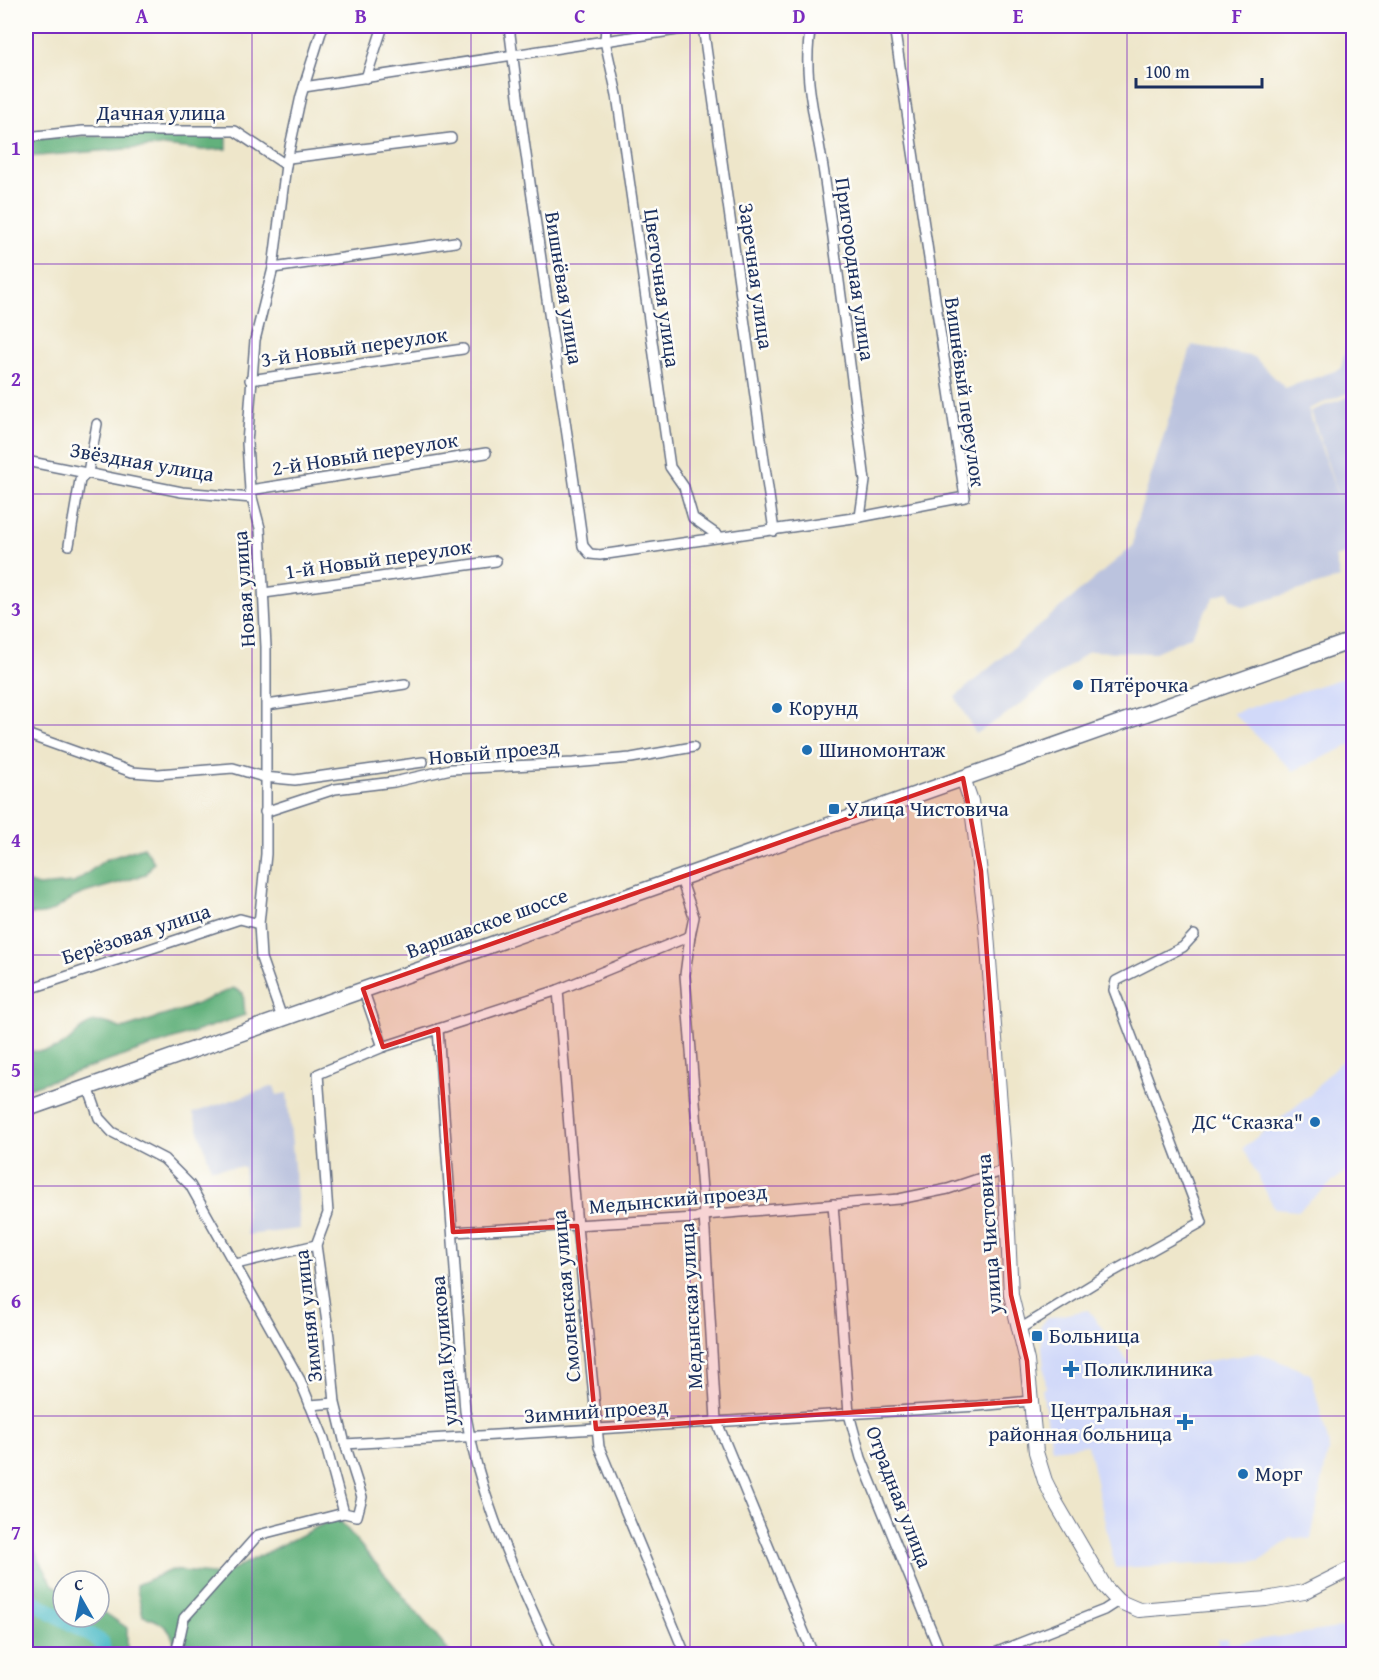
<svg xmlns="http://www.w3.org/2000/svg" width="1379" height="1680" font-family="'Gentium Book Plus',serif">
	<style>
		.built { fill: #d1d9f9 }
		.industrial { fill: #bbc3de }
		.forest { fill: #62b17c; stroke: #3e706d; stroke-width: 1.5 }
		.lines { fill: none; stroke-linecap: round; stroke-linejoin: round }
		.river { stroke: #4fbcc8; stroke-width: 15 }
		.street-casing { stroke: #656f84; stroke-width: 12 }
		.secondary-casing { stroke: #656f84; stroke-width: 16 }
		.primary-casing { stroke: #656f84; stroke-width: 18 }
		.street { stroke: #fff; stroke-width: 9 }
		.secondary { stroke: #fff; stroke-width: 14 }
		.primary { stroke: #fff; stroke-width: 15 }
		.marked { fill: #d62828; fill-opacity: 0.2; stroke: #d62828; stroke-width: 4.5; stroke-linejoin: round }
		.grid { fill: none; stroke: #7b2cbf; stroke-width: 1.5; stroke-opacity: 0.55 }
		.poi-dot { fill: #1f6fb2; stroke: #fdfcf7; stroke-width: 2 }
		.labels { text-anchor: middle; stroke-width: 5; stroke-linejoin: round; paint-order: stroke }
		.street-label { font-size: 21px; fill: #1b2f5e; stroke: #fdfcf7 }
		.poi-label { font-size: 21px; fill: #1b2f5e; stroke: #fdfcf7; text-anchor: start }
		.neatline { fill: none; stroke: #7b2cbf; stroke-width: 2 }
		.grid-label { font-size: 20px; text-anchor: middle; font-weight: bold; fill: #7b2cbf }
	</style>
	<rect width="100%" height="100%" fill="#fdfcf7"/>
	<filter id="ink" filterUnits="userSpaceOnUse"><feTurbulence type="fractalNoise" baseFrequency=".0167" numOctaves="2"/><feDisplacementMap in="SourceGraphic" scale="12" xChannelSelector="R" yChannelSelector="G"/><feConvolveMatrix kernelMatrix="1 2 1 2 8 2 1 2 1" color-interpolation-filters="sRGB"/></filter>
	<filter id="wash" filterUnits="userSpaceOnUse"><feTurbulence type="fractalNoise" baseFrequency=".008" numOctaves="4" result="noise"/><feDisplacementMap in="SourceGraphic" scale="24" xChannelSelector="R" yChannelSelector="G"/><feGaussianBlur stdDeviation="1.35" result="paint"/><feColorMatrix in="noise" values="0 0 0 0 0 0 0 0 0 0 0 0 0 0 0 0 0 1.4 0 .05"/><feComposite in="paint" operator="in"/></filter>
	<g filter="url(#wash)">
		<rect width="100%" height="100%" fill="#eee6ca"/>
		<!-- built -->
		<g class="built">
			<path d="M1343,678L1353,708V744L1293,771L1233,713Z"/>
			<path d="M1353,1050V1165L1298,1211L1275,1209L1243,1148L1310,1095L1329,1073Z"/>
			<path d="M1088,1310L1137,1372L1258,1353L1311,1374L1329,1446L1311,1539L1291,1538L1260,1561L1115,1568L1088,1445L1052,1449L1042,1389L1046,1388L1040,1327L1047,1318Z"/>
			<path d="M1353,1626V1654H1157L1218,1645L1217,1639L1228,1638L1229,1644Z"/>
		</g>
		<!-- industrial -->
		<g class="industrial">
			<path d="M1353,340V391L1308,409L1343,512L1311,411L1353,395V547L1346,522L1344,526L1351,552L1335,557L1340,578L1244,607L1231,598L1229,591L1214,597L1191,636L1153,653L1089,651L1014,709L976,734L955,697L1133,546L1135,527L1192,345L1254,357L1285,388L1341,369L1347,342Z"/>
			<path d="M274,1086L277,1095L287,1093L300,1229L247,1235L244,1167L211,1168L193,1113Z"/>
		</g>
		<!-- forest -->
		<g class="forest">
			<path d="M164,134L227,136V149L203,150L163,146L26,157V138Z"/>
			<path d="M144,847L154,862L146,874C125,882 103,887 82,894C59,902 54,920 26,913V882L38,886L74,883L105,860Z"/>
			<path d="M233,988L243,993L245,1015L26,1089V1051C33,1051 42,1052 50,1050C83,1043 77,1007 122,1029L185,1009Z"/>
			<path d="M337,1517L451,1654H176C175,1632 164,1621 143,1616L136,1585L171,1570L222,1575Z"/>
			<path d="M26,1535L53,1585L63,1590V1617H99V1609L127,1628V1654H26Z"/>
		</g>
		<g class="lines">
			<!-- river -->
			<path class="river" d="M26,1597L102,1642L104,1654"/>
		</g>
	</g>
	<g filter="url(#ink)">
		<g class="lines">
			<!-- street casing -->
			<g class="street-casing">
				<g id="street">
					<path d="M509,26C530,199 559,372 583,546L590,554L600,555L860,517L965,497L894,26"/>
					<path d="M606,26L605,41L617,95L670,467L684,487L693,518L720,537"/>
					<path d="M811,26C801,76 817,124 824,174C839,276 852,379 865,481L860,517"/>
					<path d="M366,78L383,26"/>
					<path d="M304,87L703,26L774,531"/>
					<path d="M26,137L83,131H235L286,165"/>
					<path d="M289,158L451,138"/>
					<path d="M273,268L455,242"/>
					<path d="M250,380L463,349"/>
					<path d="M26,461L182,492L252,498"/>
					<path d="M250,490L486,453"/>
					<path d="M69,545L80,480L88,472L97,424"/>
					<path d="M264,593L496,561"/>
					<path d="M267,705L405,684"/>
					<path d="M26,734L132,772L158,774L233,768L264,777L295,780L423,762"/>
					<path d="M265,812L335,789L394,782L451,769L573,763L631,758L693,747"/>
					<path d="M690,936L685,975L704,1215L716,1420L813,1654"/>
					<path d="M363,989L383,1047"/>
					<path d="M26,990L240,919L259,924"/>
					<path d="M558,990L577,1226L599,1447L685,1654"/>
					<path d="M282,1018L261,958L259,924L266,854V647L260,528L250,490L247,443L255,340L273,268L286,165L301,96L323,26"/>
					<path d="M438,1029L465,1411C480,1502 515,1571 552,1654"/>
					<path d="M88,1087L99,1118L112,1132L164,1159L190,1185L300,1380L324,1439L344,1513L357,1516L362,1497L345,1444L335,1403L329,1337L316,1245L328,1213L318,1074L383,1047L558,990L690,936L694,917L680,876"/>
					<path d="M833,1204L849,1414L861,1458L941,1654"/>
					<path d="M453,1232L696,1218L704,1215L899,1199L948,1189L1005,1170"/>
					<path d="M236,1264L316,1245"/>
					<path d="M1018,1330L1114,1271L1202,1222L1114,990L1116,981L1183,947L1194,935"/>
					<path d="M310,1405L335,1403"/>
					<path d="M345,1444L978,1406L1030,1401"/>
					<path d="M176,1654L184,1618L258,1535L344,1513"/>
					<path d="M992,1654L1104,1610L1118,1601"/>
				</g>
			</g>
			<!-- secondary casing -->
			<g class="secondary-casing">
				<path id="secondary" d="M963,778L971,801L986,921L1005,1170L1011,1295L1027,1361L1036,1452L1045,1481L1056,1503L1105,1587L1118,1601L1139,1610L1266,1599L1304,1592L1354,1567"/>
			</g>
			<!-- primary casing -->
			<g class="primary-casing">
				<path id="primary" d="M26,1109L1354,640"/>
			</g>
			<!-- street -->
			<use href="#street" class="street"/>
			<!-- secondary -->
			<use href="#secondary" class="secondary"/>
			<!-- primary -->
			<use href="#primary" class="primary"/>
		</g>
	</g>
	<!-- marked area -->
	<path class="marked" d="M963,778L981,871L1011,1295L1027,1361L1030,1401L596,1429L577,1226L453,1232L438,1029L383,1047L363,989Z"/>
	<!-- grid -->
	<path class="grid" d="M252,26V1654M471,26V1654M690,26V1654M908,26V1654M1127,26V1654M26,264H1354M26,494H1354M26,725H1354M26,955H1354M26,1186H1354M26,1416H1354"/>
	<!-- markers -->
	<g class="poi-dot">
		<circle cx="1078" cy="685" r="6"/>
		<circle cx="777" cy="708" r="6"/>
		<circle cx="807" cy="750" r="6"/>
		<rect x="828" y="803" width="12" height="12" rx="3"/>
		<circle cx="1315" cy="1122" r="6"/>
		<rect x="1031" y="1330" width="12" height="12" rx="3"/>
		<path d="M1068 1360h6v6h6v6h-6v6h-6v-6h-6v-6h6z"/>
		<path d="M1182 1413h6v6h6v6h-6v6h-6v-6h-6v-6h6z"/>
		<circle cx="1243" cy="1474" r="6"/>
	</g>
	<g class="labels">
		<!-- street labels -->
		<g class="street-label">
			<text x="161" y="120">Дачная улица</text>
			<text transform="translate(855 269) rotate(82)" y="7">Пригородная улица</text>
			<text transform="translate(756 276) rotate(82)" y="7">Заречная улица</text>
			<text transform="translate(564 288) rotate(81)" y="7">Вишнёвая улица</text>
			<text transform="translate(662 288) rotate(82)" y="7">Цветочная улица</text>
			<text transform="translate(354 347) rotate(-8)" y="7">3-й Новый переулок</text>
			<text transform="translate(965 392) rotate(82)" y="7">Вишнёвый переулок</text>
			<text transform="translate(365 454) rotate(-9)" y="7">2-й Новый переулок</text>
			<text transform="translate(142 462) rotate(10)" y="7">Звёздная улица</text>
			<text transform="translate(378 559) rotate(-8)" y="7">1-й Новый переулок</text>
			<text transform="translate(244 589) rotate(-94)" y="7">Новая улица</text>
			<text transform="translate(494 752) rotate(-5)" y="7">Новый проезд</text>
			<text transform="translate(487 923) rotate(-20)" y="7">Варшавское шоссе</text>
			<text transform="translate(136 934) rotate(-18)" y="7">Берёзовая улица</text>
			<text transform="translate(678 1199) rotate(-5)" y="7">Медынский проезд</text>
			<text transform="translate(989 1234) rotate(-94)" y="7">улица Чистовича</text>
			<text transform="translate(566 1296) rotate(-95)" y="7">Смоленская улица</text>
			<text transform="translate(691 1306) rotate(-93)" y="7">Медынская улица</text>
			<text transform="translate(308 1316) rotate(-96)" y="7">Зимняя улица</text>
			<text transform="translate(444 1351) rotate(-95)" y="7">улица Куликова</text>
			<text transform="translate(596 1411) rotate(-4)" y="7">Зимний проезд</text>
			<text transform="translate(899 1497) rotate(69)" y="7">Отрадная улица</text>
		</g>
		<!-- poi labels -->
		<g class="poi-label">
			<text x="1090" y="692">Пятёрочка</text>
			<text x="789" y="715">Корунд</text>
			<text x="819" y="757">Шиномонтаж</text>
			<text x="846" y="816">Улица Чистовича</text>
			<text x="1303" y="1129" text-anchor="end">ДС “Сказка"</text>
			<text x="1049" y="1343">Больница</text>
			<text x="1084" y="1376">Поликлиника</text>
			<text x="1172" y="1417" text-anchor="end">Центральная<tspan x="1172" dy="24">районная больница</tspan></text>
			<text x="1255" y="1481">Морг</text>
		</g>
	</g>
	<!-- margin -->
	<rect width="1379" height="1680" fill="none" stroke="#fdfcf7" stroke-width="66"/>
	<!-- north arrow -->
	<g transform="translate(81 1599) rotate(351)"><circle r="28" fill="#fdfcf7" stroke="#a3aaba" stroke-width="1.5"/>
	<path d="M0-4.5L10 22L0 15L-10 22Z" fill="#1f6fb2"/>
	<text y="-9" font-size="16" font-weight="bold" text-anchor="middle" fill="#1b2f5e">С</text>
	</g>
	<!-- scale -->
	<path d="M1136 78v9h126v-9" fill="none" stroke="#1b2f5e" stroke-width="3"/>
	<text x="1145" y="78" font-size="18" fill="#1b2f5e" stroke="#fdfcf7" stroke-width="4.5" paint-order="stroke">100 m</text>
	<rect x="33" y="33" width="1313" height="1614" class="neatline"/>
	<g class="grid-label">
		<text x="142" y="23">A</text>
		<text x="361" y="23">B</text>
		<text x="580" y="23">C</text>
		<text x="799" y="23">D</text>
		<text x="1018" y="23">E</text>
		<text x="1237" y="23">F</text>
		<text x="16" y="155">1</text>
		<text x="16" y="386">2</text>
		<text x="16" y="616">3</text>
		<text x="16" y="847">4</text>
		<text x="16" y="1077">5</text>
		<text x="16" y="1308">6</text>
		<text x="16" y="1539">7</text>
	</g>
</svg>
